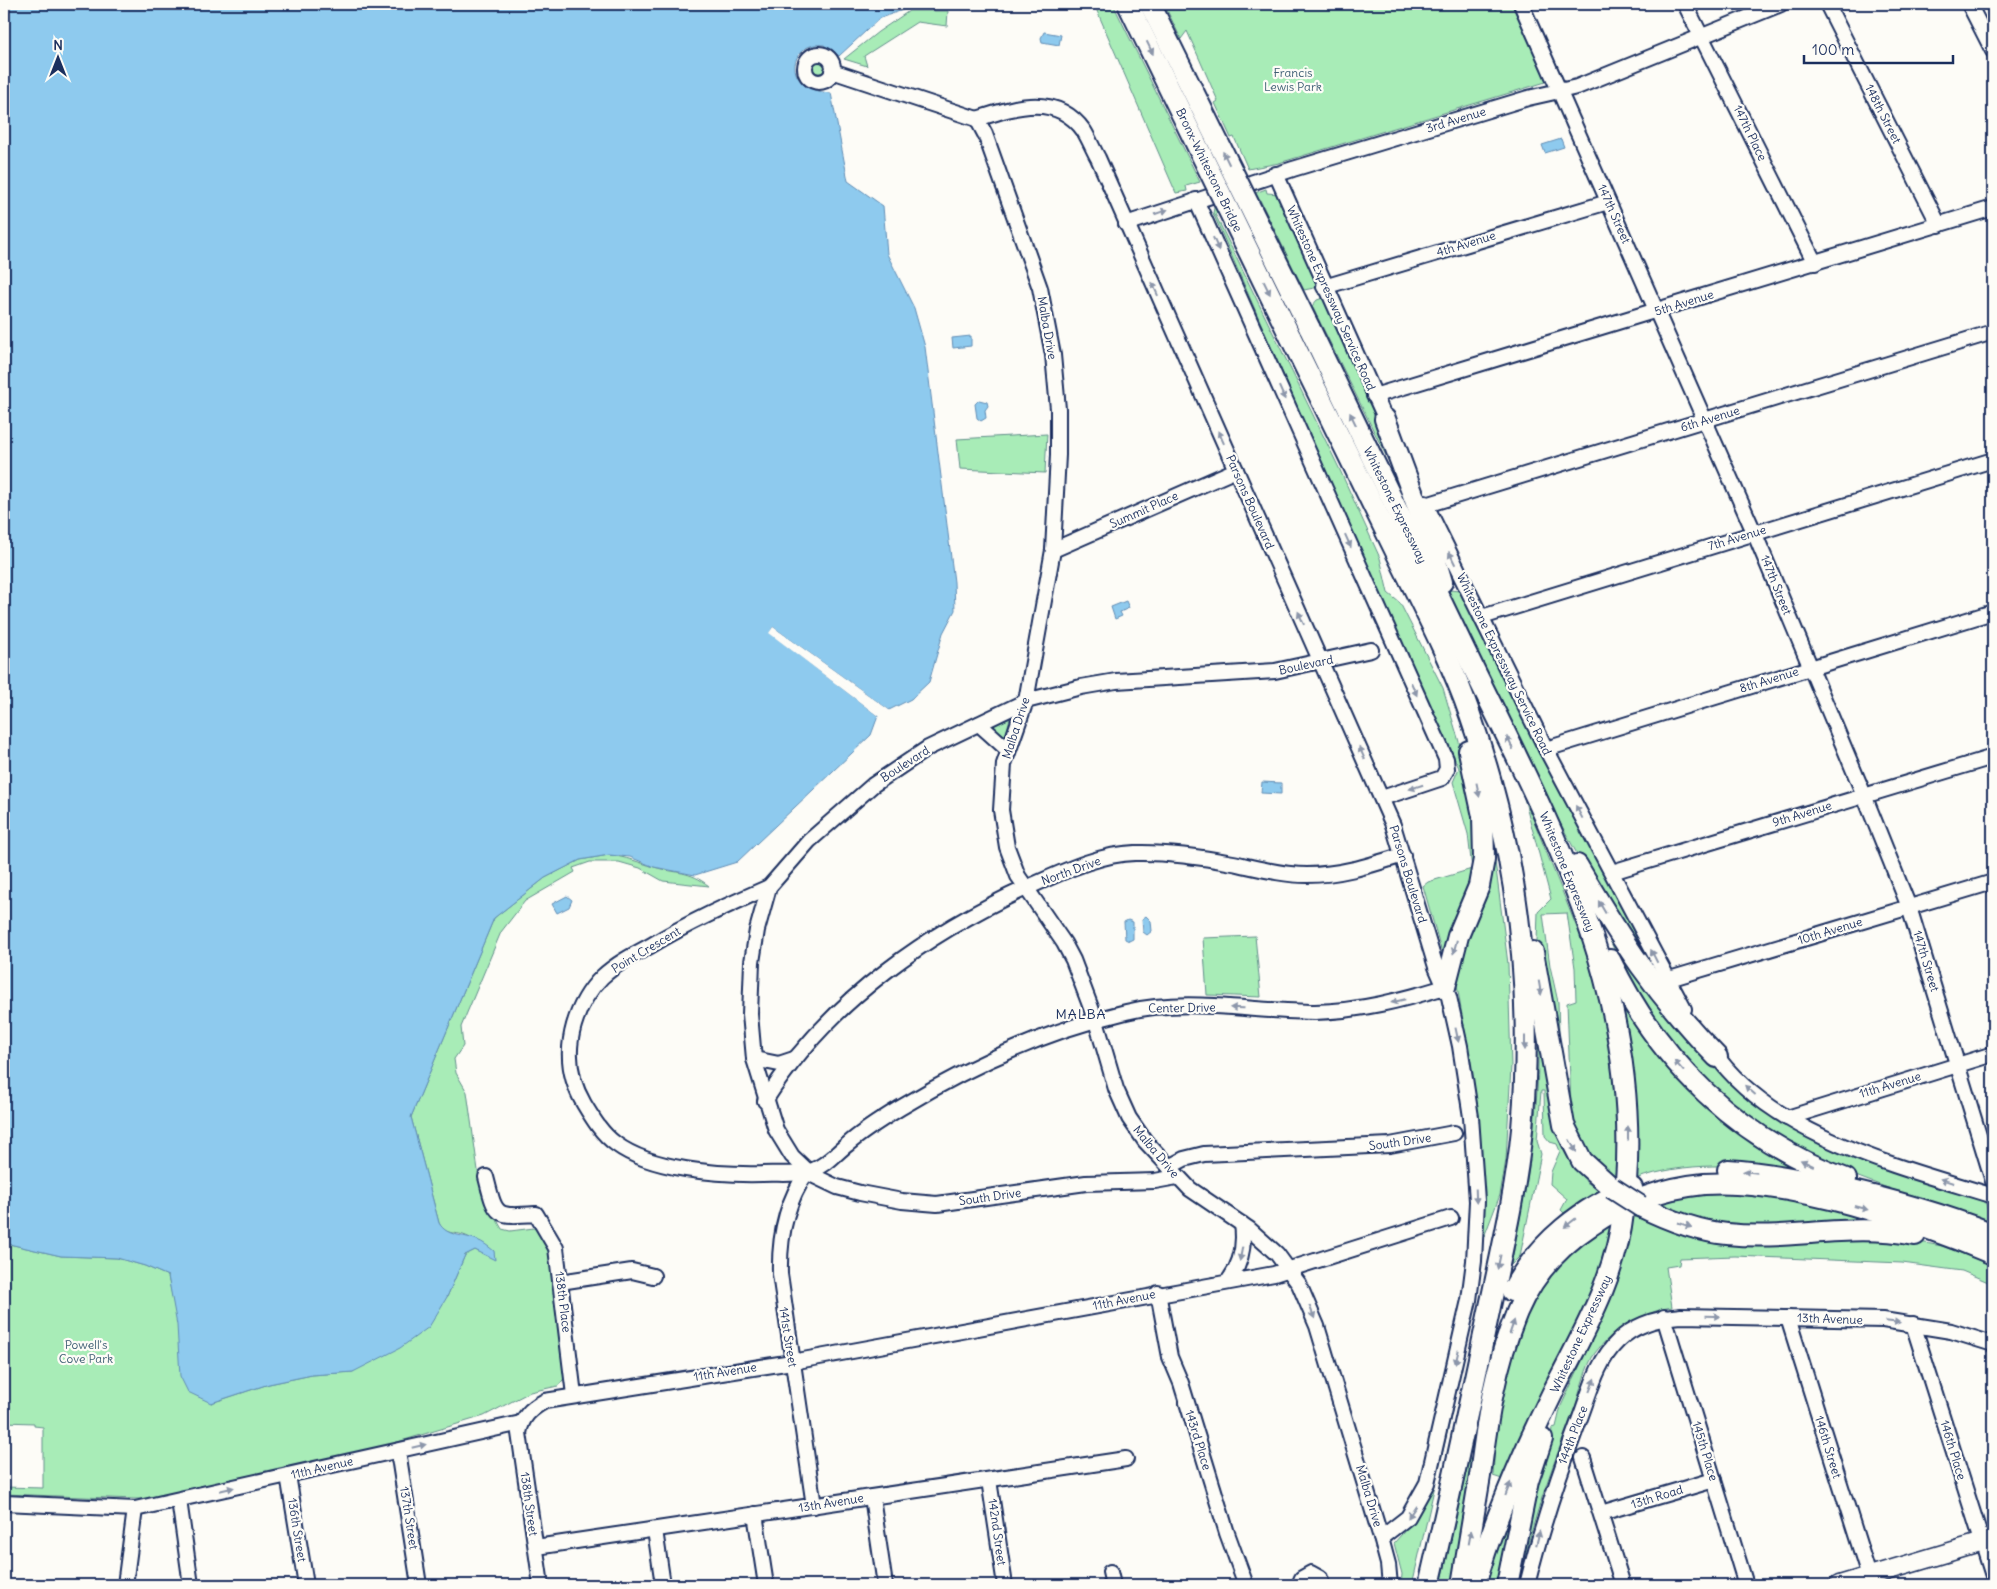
<svg xmlns="http://www.w3.org/2000/svg" width="1997" height="1589" font-family="Delius,sans-serif">
	<style>
		.green { fill: #a8ecb7; stroke: #628e8a }
		.water { fill: #8ecaee; stroke: #608cb4 }
		.pier { fill: #fdfcf7 }
		.lines { fill: none; stroke-linecap: round; stroke-linejoin: round }
		.minor-casing { stroke: #1b2f5e; stroke-width: 18 }
		.major-casing { stroke: #1b2f5e; stroke-width: 21 }
		.highway-casing { stroke: #1b2f5e; stroke-width: 24 }
		.minor { stroke: #fdfcf7; stroke-width: 14 }
		.major { stroke: #fdfcf7; stroke-width: 18 }
		.highway { stroke: #fdfcf7; stroke-width: 20 }
		.highway-bridge-casing { stroke: #1b2f5e; stroke-width: 24; stroke-linecap: butt }
		.highway-bridge { stroke: #fdfcf7; stroke-width: 20 }
		.oneway { fill: #8c96aa }
		.labels { text-anchor: middle; stroke-width: 4.5; stroke-linejoin: round; paint-order: stroke }
		.park-label { font-size: 12px; fill: #3e5e74; stroke: #fdfcf7 }
		.street-label { font-size: 12px; fill: #1b2f5e; stroke: #fdfcf7 }
		.neighbourhood-label { font-size: 14px; letter-spacing: 1px; fill: #1b2f5e; stroke: #fdfcf7 }
	</style>
	<rect width="100%" height="100%" fill="#fdfcf7"/>
	<filter id="ink" filterUnits="userSpaceOnUse"><feTurbulence type="fractalNoise" baseFrequency=".02" numOctaves="2"/><feDisplacementMap in="SourceGraphic" scale="10" xChannelSelector="R" yChannelSelector="G"/><feConvolveMatrix kernelMatrix="1 2 1 2 8 2 1 2 1" color-interpolation-filters="sRGB"/></filter>
	<g filter="url(#ink)">
		<!-- green -->
		<g class="green">
			<path d="M1094,4H1113L1200,182L1186,186L1187,191L1176,193Z"/>
			<path d="M1164,4H1513L1549,81L1279,163L1248,169L1234,137L1231,138L1215,103L1218,101L1187,31L1181,39Z"/>
			<path d="M909,11H948L947,26L917,22L864,56L867,66L844,59L878,32Z"/>
			<circle cx="819" cy="66" r="7"/>
			<path d="M1266,189L1267,193L1279,194L1319,287L1304,290L1260,200L1215,214L1339,468L1380,558L1388,593L1400,603L1443,688L1471,782L1477,823L1474,881L1445,955L1442,953L1423,886L1428,882L1472,869L1468,834L1453,782L1459,768L1406,657L1213,213L1214,208Z"/>
			<path d="M1323,298L1328,303L1381,428L1401,486L1312,306L1317,300Z"/>
			<path d="M1047,434L1045,473L960,469L957,439Z"/>
			<path d="M1449,590L1460,591L1595,855L1644,947L1654,973L1596,889L1543,791L1454,606Z"/>
			<path d="M1011,714L1006,734L1002,736L989,727L991,722Z"/>
			<path d="M1523,794L1583,943L1603,1011L1621,1097L1619,1184L1602,1173L1572,1130L1567,1003L1576,1000L1575,968L1567,913L1543,914L1550,966L1558,1002L1561,1098L1537,941L1538,912L1551,899Z"/>
			<path d="M1494,853L1508,964L1511,1066L1506,1160L1500,1195L1484,1237C1480,1191 1480,1146 1476,1100C1471,1059 1462,1019 1456,979L1457,962Z"/>
			<path d="M609,855C626,857 638,862 654,867C677,874 689,870 709,886L663,881L640,868L619,862H590L573,868L575,872L525,901L501,932L461,1027L463,1046L454,1059L456,1073L467,1092L481,1192L502,1229L510,1231L534,1228L541,1235L549,1252L567,1367V1375L558,1386L530,1392L484,1416L348,1457L169,1498L136,1499L4,1494V1487L43,1488V1427L34,1426V1423L4,1422V1238L9,1244L61,1256L117,1258L145,1266L168,1276L178,1325L211,1403L269,1384L312,1375L353,1372L447,1297L465,1255L475,1250L495,1259C486,1252 476,1240 466,1236C454,1231 446,1236 439,1223L411,1117L494,918L545,878L580,860Z"/>
			<path d="M1592,898L1675,1021L1723,1075L1787,1125L1914,1179L1981,1200L1986,1204L1991,1222C1935,1203 1877,1187 1823,1162C1755,1132 1694,1078 1650,1017C1628,986 1608,935 1592,898Z"/>
			<path d="M1255,936L1261,997L1207,995L1203,938Z"/>
			<path d="M1628,1001L1792,1165V1171C1738,1165 1687,1161 1635,1179L1637,1156L1633,1155L1623,1021Z"/>
			<path d="M1540,1044C1544,1053 1544,1065 1545,1074C1551,1112 1555,1154 1586,1179L1585,1181L1601,1192L1564,1213L1561,1210L1567,1199L1550,1184L1551,1172L1560,1151L1557,1144L1550,1142L1545,1136L1544,1091H1541L1537,1141L1541,1154L1520,1256L1511,1265C1525,1193 1539,1122 1538,1048Z"/>
			<path d="M1701,1190L1819,1202L1886,1224L1723,1229L1649,1202Z"/>
			<path d="M1630,1210L1648,1218L1897,1238L1942,1246L1993,1265V1284L1962,1271L1902,1263L1735,1256L1680,1258L1679,1265L1666,1267L1672,1307C1643,1312 1612,1330 1595,1353C1586,1365 1580,1392 1575,1407C1553,1465 1530,1524 1519,1585H1513L1533,1488L1551,1437L1552,1428L1556,1427L1561,1406L1591,1342L1615,1281Z"/>
			<path d="M1614,1217C1599,1306 1542,1398 1502,1479L1493,1476L1496,1428L1510,1365L1530,1302L1555,1261Z"/>
			<path d="M1453,1407L1412,1585H1401L1402,1574L1394,1543L1417,1517L1433,1485Z"/>
			<path d="M1469,1459L1475,1460L1455,1585H1441Z"/>
			<path d="M1521,1484L1502,1585H1480Z"/>
		</g>
		<!-- water -->
		<g class="water">
			<path d="M4,4H920L880,18L839,56L824,45C789,40 779,90 831,93L848,181L883,206L887,254L914,308L925,347L954,582L955,610L943,633L929,682L911,699L889,710L773,627L770,633L878,716L871,735L737,862L695,875L654,867L630,857L609,855L580,860L545,878L494,918L411,1117L439,1223C447,1237 463,1234 477,1240C483,1242 489,1247 494,1251L495,1260L475,1250L465,1255L447,1297L429,1327L400,1348L353,1372L312,1375L269,1384L211,1403L188,1392L180,1376L177,1325L168,1276L145,1266L117,1258L61,1256L9,1244L4,1237Z"/>
			<path d="M1044,32L1061,35L1059,45L1042,42L1041,38Z"/>
			<path d="M1561,139L1564,147L1545,153L1542,145Z"/>
			<path d="M971,336V346L953,348L952,338Z"/>
			<path d="M979,400L987,402L988,406L985,410L986,418L981,421L977,418L975,404Z"/>
			<path d="M1126,601L1129,608L1120,612L1122,616L1115,619L1111,607Z"/>
			<path d="M1262,782L1281,783V794L1261,793Z"/>
			<path d="M567,896L572,900L569,907L557,913L552,904Z"/>
			<path d="M1146,916L1151,921L1152,931L1147,935L1143,932L1142,919Z"/>
			<path d="M1128,920L1133,922V939L1129,941L1125,939L1124,922Z"/>
		</g>
		<!-- pier -->
		<path class="pier" d="M773,627L889,710L891,712L888,713L774,630L773,632L881,716H878L769,633Z"/>
		<g class="lines">
			<!-- minor casing -->
			<g class="minor-casing">
				<g id="minor">
					<path d="M1521,4L1754,532L1864,795L1909,907L1993,1181"/>
					<path d="M1685,4L1815,263"/>
					<path d="M1827,4L1939,225"/>
					<path d="M1969,4L1993,51"/>
					<circle cx="819" cy="68" r="14"/>
					<path d="M832,71L977,119L985,134L1040,288L1053,355L1058,409V455L1053,550L1026,701L1004,764L1001,810L1007,847L1018,876L1064,943L1073,960L1096,1021L1116,1089L1129,1118L1145,1141L1190,1189L1249,1229L1277,1254L1299,1284L1317,1326L1381,1538L1388,1564L1390,1585"/>
					<path d="M977,119C1014,107 1056,92 1084,131C1089,139 1093,149 1098,158L1393,825L1436,967L1449,997L1460,1046L1471,1117L1477,1201L1474,1261L1469,1300L1427,1483L1408,1517L1381,1538"/>
					<path d="M1276,174L1389,427"/>
					<path d="M1196,200L1446,759L1447,769L1442,778L1382,798"/>
					<path d="M1126,224L1293,169L1528,98L1577,87L1781,4"/>
					<path d="M1324,287L1608,202"/>
					<path d="M1374,396L1993,208"/>
					<path d="M1425,503L1546,749L1684,1009"/>
					<path d="M1426,505L1993,332"/>
					<path d="M1053,550L1236,470"/>
					<path d="M1482,617L1993,460"/>
					<path d="M979,724L1008,750"/>
					<path d="M1546,749L1993,612"/>
					<path d="M1612,872L1993,757"/>
					<path d="M769,887C728,905 688,923 650,946C633,955 616,964 602,977C589,990 579,1008 574,1025C566,1053 570,1080 584,1104C593,1119 602,1134 616,1144C651,1170 719,1175 762,1174C778,1173 798,1176 813,1170C827,1165 836,1153 848,1144C864,1130 882,1119 900,1108C969,1066 1046,1031 1126,1012C1188,997 1252,1012 1315,1012C1360,1011 1402,1000 1445,987"/>
					<path d="M1666,980L1993,882"/>
					<path d="M1713,1051C1771,1136 1900,1167 1993,1196"/>
					<path d="M754,1059L779,1064L794,1059"/>
					<path d="M765,1101C829,1000 933,928 1042,881C1071,868 1103,854 1135,853C1168,852 1201,857 1233,863C1257,868 1282,875 1307,875C1341,875 1371,865 1403,855"/>
					<path d="M1787,1118L1993,1054"/>
					<path d="M1169,1167L1184,1159L1204,1154L1390,1145L1454,1133"/>
					<path d="M807,1172C786,1202 779,1238 780,1274L814,1506"/>
					<path d="M486,1177C496,1217 495,1217 536,1214L556,1248L574,1395"/>
					<path d="M1177,1177L1155,1181L1086,1183L937,1204L902,1201L860,1193L837,1187L812,1175L792,1156L776,1130L754,1059L750,1014L752,962L757,930L769,887L809,841L873,785L928,748L1026,701L1081,687L1116,681L1275,671L1371,650"/>
					<path d="M1229,1280C1242,1263 1245,1245 1242,1224"/>
					<path d="M560,1282L632,1271L653,1276"/>
					<path d="M1158,1293L1170,1357L1181,1383L1227,1533L1246,1585"/>
					<path d="M1664,1317L1746,1585"/>
					<path d="M1788,1318L1869,1576"/>
					<path d="M1913,1324L1993,1576"/>
					<path d="M398,1451L419,1585"/>
					<path d="M1583,1458L1623,1585"/>
					<path d="M288,1475L306,1585"/>
					<path d="M989,1480L1005,1585"/>
					<path d="M872,1497L885,1585"/>
					<path d="M179,1500L191,1585"/>
					<path d="M4,1503L135,1509L521,1423"/>
					<path d="M1601,1513L1714,1480"/>
					<path d="M755,1514L766,1585"/>
					<path d="M655,1530L663,1585"/>
					<path d="M536,1547L1126,1459"/>
					<path d="M1110,1572L1113,1585"/>
					<path d="M125,1585L135,1509"/>
					<path d="M541,1585L519,1433C522,1417 530,1409 545,1401L792,1362L1274,1274L1451,1218"/>
					<path d="M1299,1585L1302,1578L1311,1573L1320,1578L1322,1585"/>
					<path d="M1527,1585C1541,1528 1559,1474 1580,1418C1590,1392 1597,1361 1618,1341C1635,1324 1658,1318 1681,1316L1883,1320L1951,1331L1993,1344"/>
				</g>
			</g>
			<!-- major casing -->
			<g class="major-casing">
				<path id="major" d="M1839,1585L1993,1539"/>
			</g>
			<!-- highway casing -->
			<g class="highway-casing">
				<g id="highway">
					<path d="M1309,327C1361,435 1413,544 1466,653C1549,824 1640,985 1626,1182"/>
					<path d="M1290,336C1326,409 1361,482 1397,554C1423,607 1451,660 1470,715C1517,848 1534,988 1522,1129C1516,1192 1501,1254 1488,1316C1469,1406 1450,1496 1429,1585"/>
					<path d="M1385,419L1428,535L1442,582"/>
					<path d="M1577,865C1620,938 1656,995 1717,1057"/>
					<path d="M1533,952L1564,1125L1582,1161L1612,1188"/>
					<path d="M1610,960C1659,1062 1739,1140 1846,1179"/>
					<path d="M1445,987L1458,936L1479,886L1484,859L1483,816L1469,751"/>
					<path d="M1728,1170C1764,1172 1800,1179 1835,1187C1889,1199 1942,1214 1993,1234"/>
					<path d="M1640,1206C1668,1220 1696,1231 1727,1234C1791,1241 1848,1222 1915,1235"/>
					<path d="M1512,1291C1538,1243 1582,1207 1632,1188"/>
					<path d="M1462,1585C1468,1549 1474,1512 1480,1476C1487,1420 1495,1365 1517,1312C1532,1277 1558,1247 1590,1226C1624,1202 1663,1188 1704,1184C1788,1178 1916,1221 1993,1254"/>
					<path d="M1475,1585C1494,1518 1522,1455 1553,1392C1582,1334 1616,1278 1623,1213"/>
					<path d="M1507,1585L1528,1481L1542,1439"/>
				</g>
			</g>
			<!-- minor -->
			<use href="#minor" class="minor"/>
			<!-- major -->
			<use href="#major" class="major"/>
			<!-- highway -->
			<use href="#highway" class="highway"/>
			<!-- highway-bridge casing -->
			<g class="highway-bridge-casing">
				<g id="highway-bridge">
					<path d="M1128,4L1290,336"/>
					<path d="M1150,4L1309,327"/>
					<path d="M1612,1188L1640,1206"/>
				</g>
			</g>
			<!-- highway-bridge -->
			<use href="#highway-bridge" class="highway-bridge"/>
		</g>
		<!-- one-way arrows -->
		<defs><path id="oneway-solid" d="M-6-.8H1V-3.2L6.5 0L1 3.2V.8H-6Z" transform="scale(1.25)"/></defs>
		<g class="oneway">
			<use href="#oneway-solid" transform="translate(1150 48) rotate(64)"/>
			<use href="#oneway-solid" transform="translate(1226 158) rotate(-116)"/>
			<use href="#oneway-solid" transform="translate(1161 212) rotate(-19)"/>
			<use href="#oneway-solid" transform="translate(1216 244) rotate(66)"/>
			<use href="#oneway-solid" transform="translate(1267 288) rotate(64)"/>
			<use href="#oneway-solid" transform="translate(1155 289) rotate(-114)"/>
			<use href="#oneway-solid" transform="translate(1282 393) rotate(66)"/>
			<use href="#oneway-solid" transform="translate(1353 419) rotate(-116)"/>
			<use href="#oneway-solid" transform="translate(1221 437) rotate(-114)"/>
			<use href="#oneway-solid" transform="translate(1348 541) rotate(66)"/>
			<use href="#oneway-solid" transform="translate(1452 558) rotate(-116)"/>
			<use href="#oneway-solid" transform="translate(1301 618) rotate(-114)"/>
			<use href="#oneway-solid" transform="translate(1414 689) rotate(66)"/>
			<use href="#oneway-solid" transform="translate(1510 743) rotate(-116)"/>
			<use href="#oneway-solid" transform="translate(1362 753) rotate(-114)"/>
			<use href="#oneway-solid" transform="translate(1416 787) rotate(162)"/>
			<use href="#oneway-solid" transform="translate(1478 790) rotate(78)"/>
			<use href="#oneway-solid" transform="translate(1579 812) rotate(-118)"/>
			<use href="#oneway-solid" transform="translate(1602 907) rotate(-120)"/>
			<use href="#oneway-solid" transform="translate(1455 947) rotate(105)"/>
			<use href="#oneway-solid" transform="translate(1654 956) rotate(-117)"/>
			<use href="#oneway-solid" transform="translate(1540 988) rotate(80)"/>
			<use href="#oneway-solid" transform="translate(1398 1001) rotate(166)"/>
			<use href="#oneway-solid" transform="translate(1237 1008) rotate(-178)"/>
			<use href="#oneway-solid" transform="translate(1457 1035) rotate(78)"/>
			<use href="#oneway-solid" transform="translate(1525 1043) rotate(90)"/>
			<use href="#oneway-solid" transform="translate(1679 1066) rotate(-131)"/>
			<use href="#oneway-solid" transform="translate(1750 1090) rotate(-138)"/>
			<use href="#oneway-solid" transform="translate(1628 1133) rotate(-90)"/>
			<use href="#oneway-solid" transform="translate(1573 1146) rotate(61)"/>
			<use href="#oneway-solid" transform="translate(1807 1163) rotate(-155)"/>
			<use href="#oneway-solid" transform="translate(1750 1172) rotate(-174)"/>
			<use href="#oneway-solid" transform="translate(1947 1181) rotate(-162)"/>
			<use href="#oneway-solid" transform="translate(1476 1196) rotate(88)"/>
			<use href="#oneway-solid" transform="translate(1861 1208) rotate(15)"/>
			<use href="#oneway-solid" transform="translate(1570 1223) rotate(142)"/>
			<use href="#oneway-solid" transform="translate(1685 1225) rotate(19)"/>
			<use href="#oneway-solid" transform="translate(1241 1254) rotate(101)"/>
			<use href="#oneway-solid" transform="translate(1499 1262) rotate(102)"/>
			<use href="#oneway-solid" transform="translate(1312 1312) rotate(69)"/>
			<use href="#oneway-solid" transform="translate(1713 1316) rotate(1)"/>
			<use href="#oneway-solid" transform="translate(1893 1322) rotate(6)"/>
			<use href="#oneway-solid" transform="translate(1512 1327) rotate(-71)"/>
			<use href="#oneway-solid" transform="translate(1457 1357) rotate(103)"/>
			<use href="#oneway-solid" transform="translate(1592 1385) rotate(-69)"/>
			<use href="#oneway-solid" transform="translate(419 1446) rotate(-13)"/>
			<use href="#oneway-solid" transform="translate(227 1489) rotate(-13)"/>
			<use href="#oneway-solid" transform="translate(1508 1489) rotate(-69)"/>
			<use href="#oneway-solid" transform="translate(1412 1512) rotate(125)"/>
			<use href="#oneway-solid" transform="translate(1470 1537) rotate(-80)"/>
			<use href="#oneway-solid" transform="translate(1538 1538) rotate(-76)"/>
		</g>
	</g>
	<g class="labels">
		<!-- park labels -->
		<g class="park-label">
			<text x="1293" y="77">Francis<tspan x="1293" dy="14">Lewis Park</tspan></text>
			<text x="86" y="1349">Powell's<tspan x="86" dy="14">Cove Park</tspan></text>
		</g>
		<!-- street labels -->
		<g class="street-label">
			<text transform="translate(1883 114) rotate(63)" y="4">148th Street</text>
			<text transform="translate(1456 120) rotate(-17)" y="4">3rd Avenue</text>
			<text transform="translate(1750 133) rotate(64)" y="4">147th Place</text>
			<text transform="translate(1209 170) rotate(64)" y="4">Bronx-Whitestone Bridge</text>
			<text transform="translate(1614 214) rotate(66)" y="4">147th Street</text>
			<text transform="translate(1466 244) rotate(-17)" y="4">4th Avenue</text>
			<text transform="translate(1331 298) rotate(66)" y="4">Whitestone Expressway Service Road</text>
			<text transform="translate(1684 303) rotate(-17)" y="4">5th Avenue</text>
			<text transform="translate(1047 328) rotate(80)" y="4">Malba Drive</text>
			<text transform="translate(1710 419) rotate(-17)" y="4">6th Avenue</text>
			<text transform="translate(1250 502) rotate(66)" y="4">Parsons Boulevard</text>
			<text transform="translate(1395 505) rotate(64)" y="4">Whitestone Expressway</text>
			<text transform="translate(1144 510) rotate(-24)" y="4">Summit Place</text>
			<text transform="translate(1737 538) rotate(-17)" y="4">7th Avenue</text>
			<text transform="translate(1776 585) rotate(68)" y="4">147th Street</text>
			<text transform="translate(1504 664) rotate(64)" y="4">Whitestone Expressway Service Road</text>
			<text transform="translate(1306 665) rotate(-12)" y="4">Boulevard</text>
			<text transform="translate(1769 680) rotate(-17)" y="4">8th Avenue</text>
			<text transform="translate(1016 728) rotate(-72)" y="4">Malba Drive</text>
			<text transform="translate(905 764) rotate(-33)" y="4">Boulevard</text>
			<text transform="translate(1802 814) rotate(-17)" y="4">9th Avenue</text>
			<text transform="translate(1071 871) rotate(-20)" y="4">North Drive</text>
			<text transform="translate(1567 872) rotate(68)" y="4">Whitestone Expressway</text>
			<text transform="translate(1408 874) rotate(73)" y="4">Parsons Boulevard</text>
			<text transform="translate(1830 931) rotate(-17)" y="4">10th Avenue</text>
			<text transform="translate(646 950) rotate(-31)" y="4">Point Crescent</text>
			<text transform="translate(1926 961) rotate(73)" y="4">147th Street</text>
			<text transform="translate(1182 1008) rotate(-1)" y="4">Center Drive</text>
			<text transform="translate(1890 1085) rotate(-17)" y="4">11th Avenue</text>
			<text transform="translate(1400 1142) rotate(-8)" y="4">South Drive</text>
			<text transform="translate(1156 1152) rotate(50)" y="4">Malba Drive</text>
			<text transform="translate(990 1197) rotate(-8)" y="4">South Drive</text>
			<text transform="translate(1124 1300) rotate(-11)" y="4">11th Avenue</text>
			<text transform="translate(563 1302) rotate(83)" y="4">138th Place</text>
			<text transform="translate(1830 1319) rotate(2)" y="4">13th Avenue</text>
			<text transform="translate(1581 1334) rotate(-65)" y="4">Whitestone Expressway</text>
			<text transform="translate(788 1337) rotate(81)" y="4">141st Street</text>
			<text transform="translate(725 1372) rotate(-9)" y="4">11th Avenue</text>
			<text transform="translate(1573 1435) rotate(-69)" y="4">144th Place</text>
			<text transform="translate(1198 1440) rotate(73)" y="4">143rd Place</text>
			<text transform="translate(1828 1447) rotate(73)" y="4">146th Street</text>
			<text transform="translate(1953 1450) rotate(73)" y="4">146th Place</text>
			<text transform="translate(1705 1451) rotate(73)" y="4">145th Place</text>
			<text transform="translate(322 1468) rotate(-13)" y="4">11th Avenue</text>
			<text transform="translate(1369 1496) rotate(73)" y="4">Malba Drive</text>
			<text transform="translate(1657 1497) rotate(-17)" y="4">13th Road</text>
			<text transform="translate(831 1503) rotate(-9)" y="4">13th Avenue</text>
			<text transform="translate(529 1504) rotate(82)" y="4">138th Street</text>
			<text transform="translate(409 1518) rotate(81)" y="4">137th Street</text>
			<text transform="translate(297 1530) rotate(81)" y="4">136th Street</text>
			<text transform="translate(997 1532) rotate(82)" y="4">142nd Street</text>
		</g>
		<!-- neighbourhood labels -->
		<g class="neighbourhood-label">
			<text x="1081" y="1019">MALBA</text>
		</g>
	</g>
	<!-- margin -->
	<rect width="1997" height="1589" fill="none" stroke="#fdfcf7" stroke-width="20"/>
	<rect x="10" y="10" width="1977" height="1569" fill="none" stroke="#1b2f5e" stroke-width="2" filter="url(#ink)"/>
	<!-- north arrow -->
	<g transform="translate(58 58)" stroke="#fdfcf7" stroke-width="4" paint-order="stroke">
	<path d="M0-4L9 19L0 12L-9 19Z" fill="#1b2f5e"/>
	<text y="-8" font-size="14" font-weight="bold" text-anchor="middle" fill="#1b2f5e">N</text>
	</g>
	<!-- scale -->
	<path d="M1804 55v8h149v-8" fill="none" stroke="#1b2f5e" stroke-width="2.5"/>
	<text x="1812" y="55" font-size="15" fill="#1b2f5e" stroke="#fdfcf7" stroke-width="4" paint-order="stroke">100 m</text>
</svg>
